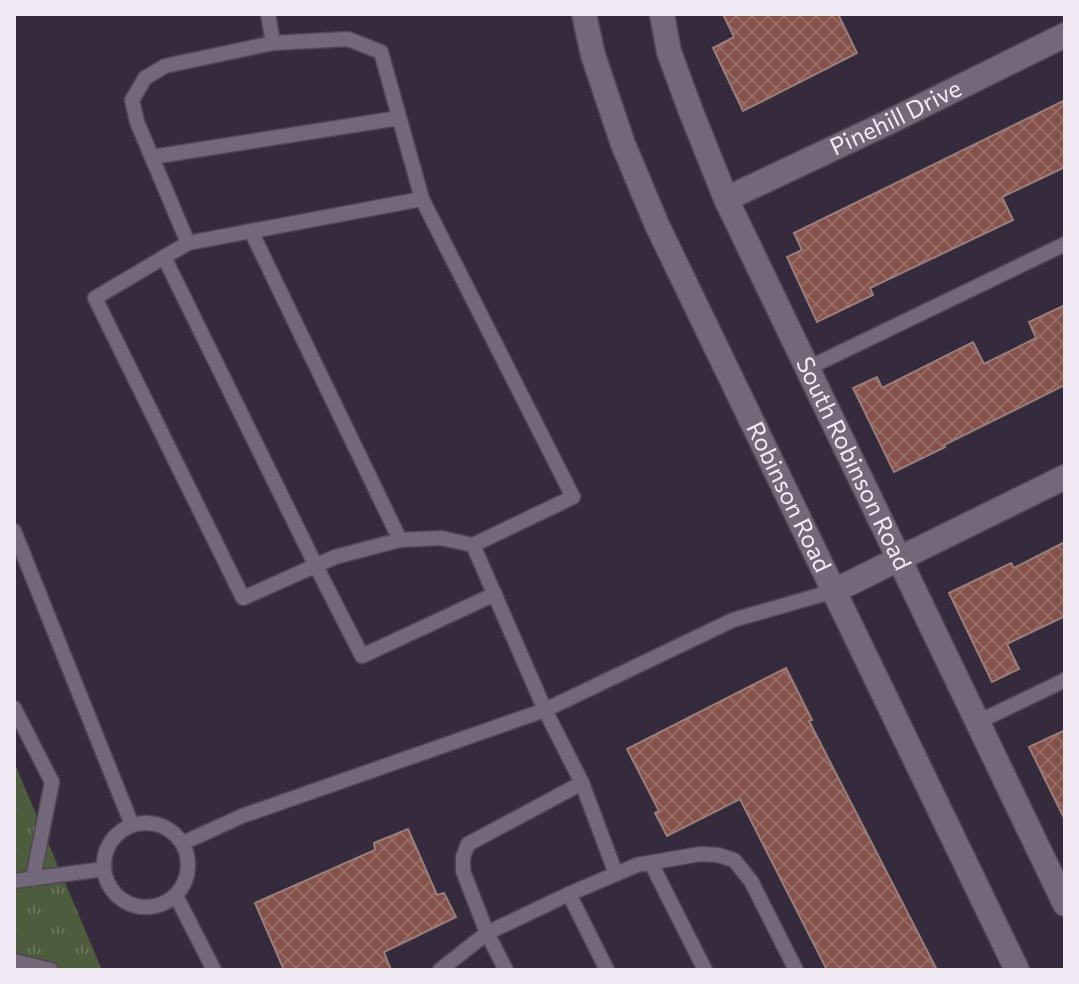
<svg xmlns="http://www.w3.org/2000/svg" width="1079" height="984" font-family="Commissioner,sans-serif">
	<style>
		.grass { fill: url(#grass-tufts) }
		.building { fill: url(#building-cross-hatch); stroke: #997e7a; stroke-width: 2 }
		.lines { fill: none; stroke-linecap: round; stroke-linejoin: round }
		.lane-casing { stroke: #504755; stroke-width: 17 }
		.street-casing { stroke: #504755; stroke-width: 27 }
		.secondary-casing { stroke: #504755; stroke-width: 27 }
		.lane { stroke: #73677a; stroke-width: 14 }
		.street { stroke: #73677a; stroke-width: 24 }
		.secondary { stroke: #73677a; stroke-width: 24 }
		.labels { text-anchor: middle; stroke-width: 6; stroke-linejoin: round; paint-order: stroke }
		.street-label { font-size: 24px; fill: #f2ebf6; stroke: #362b3c }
	</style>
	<defs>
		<pattern id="grass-tufts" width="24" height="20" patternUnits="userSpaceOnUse" patternTransform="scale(2)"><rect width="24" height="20" fill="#4d5c3d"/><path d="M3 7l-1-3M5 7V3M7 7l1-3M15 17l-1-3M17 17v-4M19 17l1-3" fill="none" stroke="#67745a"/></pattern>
		<pattern id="building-cross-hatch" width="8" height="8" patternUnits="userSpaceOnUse" patternTransform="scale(2)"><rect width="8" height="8" fill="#85514b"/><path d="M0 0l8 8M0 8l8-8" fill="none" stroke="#976a66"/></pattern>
	</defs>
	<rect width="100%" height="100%" fill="#362b3c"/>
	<!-- grass -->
	<path class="grass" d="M14,762L102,970H14Z"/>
	<!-- building -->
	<g class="building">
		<path d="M723,14H838L857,53L743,111L713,48L734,37Z"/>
		<path d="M1065,100V167L1002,197L1013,220L870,288L873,295L817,322L787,257L802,250L794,233Z"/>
		<path d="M1065,305V385L944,445L945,447L894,472L853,388L877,377L882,388L973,342L984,364L1036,338L1029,322Z"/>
		<path d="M1065,542V616L1007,644L1019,669L992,682L949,593L1011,563L1014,568Z"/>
		<path d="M786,668L812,720L809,721L937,970H827L740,799L667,836L655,813L659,811L627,749Z"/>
		<path d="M1065,730V820L1029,747Z"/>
		<path d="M408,829L437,895L444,893L456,917L384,952L391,970H284L255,903L375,850L374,843Z"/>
	</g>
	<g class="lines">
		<!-- lane casing -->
		<g class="lane-casing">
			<g id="lane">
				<path d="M268,14L273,43L165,66L145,78L132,100L137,122L188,243L95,298L243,598L335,557L400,540L441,538L473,545L545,710L582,783"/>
				<path d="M273,43L348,39L381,52L422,199L573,497L473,545"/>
				<path d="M152,157L399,118"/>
				<path d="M251,231L400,540"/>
				<path d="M188,243L422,199"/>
				<path d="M164,257L316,566L362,656L495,594"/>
				<path d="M808,368L1065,244"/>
				<path d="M14,531L132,825"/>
				<path d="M14,708L52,782L33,878"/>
				<path d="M978,722L1065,680"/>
				<circle cx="146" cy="865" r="42"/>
				<path d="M183,843L242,816L545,710L733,620L834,591"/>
				<path d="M651,863L705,970"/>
				<path d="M14,881L104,869"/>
				<path d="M569,894L607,970"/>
				<path d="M176,896L214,970"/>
				<path d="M14,961L51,970"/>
				<path d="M440,970L487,933L569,894L637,865L700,854L718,855L734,860L751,881L796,970"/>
				<path d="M506,970L487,933L463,871V857L468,844L582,783L616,874"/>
			</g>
		</g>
		<!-- street casing -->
		<g class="street-casing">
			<g id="street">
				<path id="s1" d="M726,199L887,123L1065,35"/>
				<path d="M834,591L1065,477"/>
			</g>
		</g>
		<!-- secondary casing -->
		<g class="secondary-casing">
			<g id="secondary">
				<path id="s2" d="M584,14L593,55L623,144L657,225L1017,970"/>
				<path id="s3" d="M662,14L669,52L690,109L726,199L1065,904"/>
			</g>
		</g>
		<!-- lane -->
		<use href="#lane" class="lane"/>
		<!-- street -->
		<use href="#street" class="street"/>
		<!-- secondary -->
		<use href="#secondary" class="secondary"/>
	</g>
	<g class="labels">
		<!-- street labels -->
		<g class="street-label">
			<text dy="8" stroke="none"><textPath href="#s1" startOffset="188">Pinehill Drive</textPath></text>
			<text dy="8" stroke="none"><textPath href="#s3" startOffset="490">South Robinson Road</textPath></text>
			<text dy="8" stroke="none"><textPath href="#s2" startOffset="526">Robinson Road</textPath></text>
		</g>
	</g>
	<!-- border -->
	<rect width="1079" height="984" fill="none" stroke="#f2ebf6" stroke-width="32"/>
</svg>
